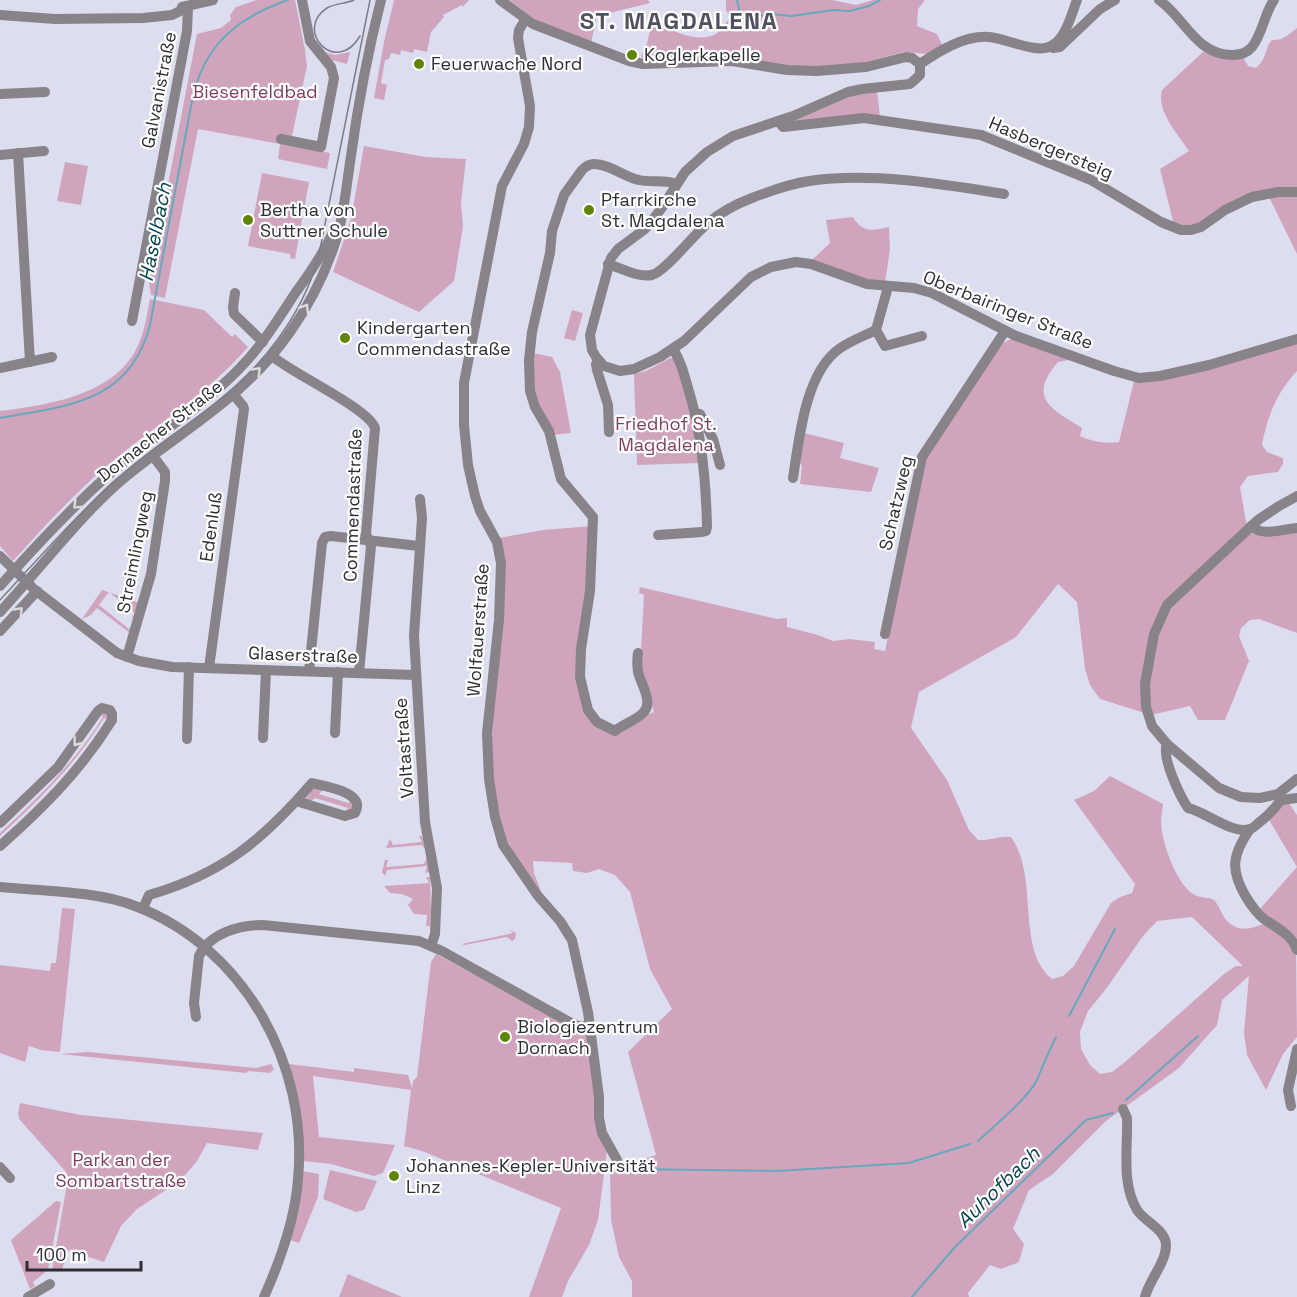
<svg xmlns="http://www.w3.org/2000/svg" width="1297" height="1297" font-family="'Space Grotesk',sans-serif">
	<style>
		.green { fill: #d1a4bd; fill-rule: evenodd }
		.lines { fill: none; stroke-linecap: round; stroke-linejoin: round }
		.stream { stroke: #66a8bc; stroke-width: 2 }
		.minor { stroke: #878389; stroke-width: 10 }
		.tram { stroke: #7b7c88; stroke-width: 1.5 }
		.oneway { stroke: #dbdadc }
		.poi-dot { fill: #5f8506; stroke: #fff; stroke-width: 2 }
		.labels { text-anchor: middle; stroke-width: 4.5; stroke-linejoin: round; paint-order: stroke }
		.poi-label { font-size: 18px; fill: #2d2d34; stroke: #fff; text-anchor: start }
		.street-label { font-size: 18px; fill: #2d2d34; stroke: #fff }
		.park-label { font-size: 18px; fill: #7d3c63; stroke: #fff }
		.water-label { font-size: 20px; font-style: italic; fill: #054251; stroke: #fff }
		.district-label { font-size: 24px; font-weight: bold; letter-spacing: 1.5px; fill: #515261; stroke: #fff }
	</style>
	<rect width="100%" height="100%" fill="#dcdef0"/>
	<!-- green -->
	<g class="green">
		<path d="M257,0H295L305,50L307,66L290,145L330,153L327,169L278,159L280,144L198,129L165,298L151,295L149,283L197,34L221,28L231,20L230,15L236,7Z"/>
		<path d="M394,0H469L463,7L462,5L443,15L444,17L431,32L427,52L414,49L413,53L401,50L400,55L391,53L389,59L385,60L381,83L387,85L384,100L374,98L384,42Z"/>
		<path d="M509,0H648L650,3L597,16L591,43L544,26Z"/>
		<path d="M726,0H832L856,5L873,0H925L918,9L917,26L937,34L943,47L927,54L904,52L858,64L822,67L643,59L641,56L647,44L653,16C664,30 697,43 714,35C722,31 725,24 730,17L726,10Z"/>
		<path d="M1297,28V189L1272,190L1200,225H1174L1160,169L1189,151C1178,134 1156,111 1162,90L1204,51L1243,57L1248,66L1256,68C1268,57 1265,47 1272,40C1283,41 1289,34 1297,28Z"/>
		<path d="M324,52L335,55L350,52L347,64L332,60Z"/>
		<path d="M877,90L880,117L786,124L851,96Z"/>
		<path d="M364,146L426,157L466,159L461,203L463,227L454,281L419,312L333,272L351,219Z"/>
		<path d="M65,162L88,166L81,205L57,201Z"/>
		<path d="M262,173L309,182L295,259L290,258V254L248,246Z"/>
		<path d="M1297,193V254L1268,195Z"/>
		<path d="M853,217C862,233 873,231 889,227L890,249L885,283L875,282L812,260L830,243L826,220Z"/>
		<path d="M150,299L204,310L232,337L235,334L248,347C209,392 159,423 114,460C77,490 45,526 13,561L0,546V411C48,405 118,395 139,343C145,329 147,314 150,299Z"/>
		<path d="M572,310L583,313L575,341L564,338Z"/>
		<path d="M1013,338L1074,359L1058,362C1027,398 1051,409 1082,428L1080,436C1093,442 1105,444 1119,442L1134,381L1297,341V371C1277,392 1267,417 1262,445L1267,452L1283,458V464L1278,472L1248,476L1240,487L1248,533L1258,535L1297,529V633L1259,619L1250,620L1241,628L1239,636L1249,661L1225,720H1198L1190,706L1151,715L1100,699L1090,685L1085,669L1077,602L1058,584L1016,637L919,692L911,728L947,780L969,830L978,840C990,841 999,836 1011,837C1040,878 1015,949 1052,979L1063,976L1074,966L1111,903L1120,897L1132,893L1135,884L1074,800L1094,791L1110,776L1163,804C1162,813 1160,823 1162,832C1166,852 1177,883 1193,894C1200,899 1210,896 1215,901C1220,907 1222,916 1227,921C1239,933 1253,929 1266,922L1286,936L1296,951L1297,1037L1283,1054L1266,1090L1247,1055L1244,1033L1249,976L1222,1000L1217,1025L1179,1068L1106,1121L1053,1174L1029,1190L1013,1229L1024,1244L1019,1262L1001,1269L990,1265L968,1293L969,1297H632V1281L619,1257L611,1220L610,1170L656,1155L628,1052L672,1009L650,969L630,892L615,875L599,869L587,873L573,871L572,863L533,861L534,873L541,891L505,842L491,768L499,538L543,530L592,526L583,701L606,730L629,723L654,712L640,669L644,595L639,593L640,587L777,619L787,618V627L818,635L833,641L849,639L875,642L874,649L885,651L925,458L1003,343ZM1192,917L1243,966H1236L1224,974L1125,1062L1112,1072L1100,1074L1090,1065L1081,1049L1080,1032L1088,1011L1106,989L1143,936L1157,921Z"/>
		<path d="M533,353L552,357L560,372L571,433L552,435L535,400Z"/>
		<path d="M670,358H673L680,369L701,463L637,465L634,374L646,371Z"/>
		<path d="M804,433L844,443L840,458L879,468L871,492L800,484L802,466L799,461Z"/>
		<path d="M102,590L140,603L134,619L132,618L135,613L109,592L99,605L129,629L132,625L129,638H127L130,633L97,608L91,615L82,619Z"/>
		<path d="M99,713H108V721L104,718C74,766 41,798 0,836V833C39,797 75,762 103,717Z"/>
		<path d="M315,788L324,789L319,794L348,803L353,798L355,808L344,814L348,808L315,798L310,802L305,800L312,790Z"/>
		<path d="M1288,802L1297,815V943L1259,910L1297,867L1268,818L1281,805Z"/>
		<path d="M419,836H422L426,851L422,845L386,848L390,839L393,845L422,842Z"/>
		<path d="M427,857L430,872L425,873L427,866L387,870L385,876L382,872L385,860H388L386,867L424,864Z"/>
		<path d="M426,877H430L431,910L430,926H426L427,915L414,914L408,905L413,899L402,894L390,893L384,886L429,883Z"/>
		<path d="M62,908L75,909L60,1052L41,1050L29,1046L25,1062L0,1053V965L50,971L51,963H56Z"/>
		<path d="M509,929L516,933L515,939L512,941L507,937L464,945L462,944L513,933Z"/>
		<path d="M436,954L587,1035L607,1151L598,1220L589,1245L568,1281L562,1297H529L561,1208L422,1151L404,1146L411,1090L313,1076L319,1137L395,1145L383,1173L374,1176L331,1164L303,1161L289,1064L354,1072V1068L408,1075L412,1088L413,1081L417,1077L431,962Z"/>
		<path d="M88,1052L256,1068L271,1064L274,1069L270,1073L249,1071L246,1073L60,1054Z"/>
		<path d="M20,1103L81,1115L263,1133L258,1150L207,1143L197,1161L181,1180L137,1209L121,1226L104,1262L67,1250L62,1271L52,1270L68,1178L66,1172L20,1120L18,1114Z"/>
		<path d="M330,1170L377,1181L364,1210L356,1212L323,1199Z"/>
		<path d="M302,1171L319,1174L318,1197L299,1243L290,1240Z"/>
		<path d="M56,1201L61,1202L48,1270L33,1282L35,1286L30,1289L11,1240Z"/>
		<path d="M348,1274L402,1297H339Z"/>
	</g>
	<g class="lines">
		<!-- stream -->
		<g class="stream">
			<path d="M737,0L741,19L770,14L791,16L834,10L850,11L869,6L880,0"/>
			<path d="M0,418C67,406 130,403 150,325L192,101C203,46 236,18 288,0"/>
			<path d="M1069,1016L1115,929"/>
			<path d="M1126,1100L1198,1036"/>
			<path d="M978,1141C994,1126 1028,1098 1037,1080C1043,1065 1049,1051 1056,1037"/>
			<path d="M625,1169L777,1171L909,1163L970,1144"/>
			<path d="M912,1297L954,1248L1086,1120L1113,1113"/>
		</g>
		<!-- minor -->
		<g class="minor">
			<path d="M500,0L533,24L629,61L643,64L732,61L787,70L817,71L866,67L906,57L912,58L920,64V75L910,84L862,89L848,92L793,116L733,136L707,152L685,172L661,209L645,229L618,249L611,258L590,335L592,350L596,357L604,366L620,371L634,369L660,357L684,341L751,277L771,267L796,262L811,264L867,284L914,288L932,293L1016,336L1114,371L1139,378L1160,376L1209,365L1297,339"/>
			<path d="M1159,0C1185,18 1195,54 1232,55C1240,55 1247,53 1252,47C1263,33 1264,14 1274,0"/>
			<path d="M182,7L213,0"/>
			<path d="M0,15L55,19L143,18L172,15L188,7"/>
			<path d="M525,20L519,30L518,38L530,106L529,127L524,144L502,186L464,383V425L468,465L475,496L480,511L497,542L501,563L499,620L487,733L489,779L495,817L503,845L538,896L560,921L572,940L588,1012L599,1097V1118L602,1133L617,1160"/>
			<path d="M1053,48L1060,47L1100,9L1115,0"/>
			<path d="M920,64C939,51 965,35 989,37C1005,38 1034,53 1049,47C1066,40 1071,15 1077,0"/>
			<path d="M0,94L45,92"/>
			<path d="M778,121L783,127L864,118L981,135L1091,180L1161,222L1181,230H1191L1201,227L1225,210L1252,197L1278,192H1297"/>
			<path d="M281,139L321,147L334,78L331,67L310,41L302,0"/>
			<path d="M18,153L30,362"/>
			<path d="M0,155L44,151"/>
			<path d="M608,264C621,268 638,278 652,275C665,272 695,233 708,223C721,212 736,204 752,198C770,191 789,184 809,181C872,172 942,184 1004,194"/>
			<path d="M888,287L876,330L885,346L922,336"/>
			<path d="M235,293L233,307L234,314L263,342"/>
			<path d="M132,321L187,31L188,7"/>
			<path d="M272,356C293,374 368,408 375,428L366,534L371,546L359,673"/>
			<path d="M599,361L596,364L597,370L608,405L609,432"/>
			<path d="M0,368L52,357"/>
			<path d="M696,413L700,414L713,439L720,465"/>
			<path d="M793,478C799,440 805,373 839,349C850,341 864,336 876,330"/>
			<path d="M1297,496L1279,506L1258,520L1167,605L1154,634L1145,684L1146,707L1152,726L1167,744L1219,788L1241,797L1260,798L1278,794L1297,779"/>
			<path d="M420,499L422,518L414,636L425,822L437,888L435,934L431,946"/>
			<path d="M1251,526C1262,537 1283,529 1297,528"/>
			<path d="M658,535L702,532L706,531L707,527C706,480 702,433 688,388C684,374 681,361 673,349"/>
			<path d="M0,556L35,590L117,653L139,661L172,667L415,675"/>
			<path d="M0,586C33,549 68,511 105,478C148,440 199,410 239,369C262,346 278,319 296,292C310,273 324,252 334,230"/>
			<path d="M0,612C39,570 74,523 116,485C150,455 189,431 224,402C274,362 312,309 333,249C344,219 346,187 351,156C358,104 368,51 381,0"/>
			<path d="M0,631L37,591"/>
			<path d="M885,634L922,457L1005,331"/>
			<path d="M638,653C637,659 637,665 638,672C641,684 654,703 643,713C635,721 623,724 615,731L597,722L588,710L580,677L581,649L590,591L593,517L561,479L549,431L535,407L530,391L529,360L532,332L550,253L552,231L564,195L582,170C586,166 589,164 594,164C610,164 624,177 639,180C651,183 665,179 676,184"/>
			<path d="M127,657L151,574L165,481V472L153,456"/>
			<path d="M209,668L244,409L243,406L233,394"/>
			<path d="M309,671L322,543L325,537L331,536L419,546"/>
			<path d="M335,733L338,672"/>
			<path d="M263,738L266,670"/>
			<path d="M187,739L189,667"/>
			<path d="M1167,744C1161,757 1180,796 1188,808C1206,812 1233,835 1250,829C1254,828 1258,823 1261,821C1269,815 1275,808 1281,800"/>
			<path d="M1281,800L1297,798"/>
			<path d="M0,823L58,767L98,711L102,708L110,710L112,714V720C81,770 44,807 0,846"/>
			<path d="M1250,829C1232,855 1230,870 1246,897C1251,905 1256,913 1264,919C1277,928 1291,934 1297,950"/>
			<path d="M0,887C41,891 97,891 135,906C244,947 309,1065 298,1179C295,1220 281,1259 264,1297"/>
			<path d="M143,908L149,895C222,874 263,840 312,783C326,787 367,792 355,813L345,816L296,801"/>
			<path d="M196,1017L194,1003L199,956C210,933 239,925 263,925L419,941L442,951L573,1024L581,1027L590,1025"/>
			<path d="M1291,1106L1288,1090L1297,1049"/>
			<path d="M1123,1109L1127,1118C1128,1148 1121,1183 1137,1210C1145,1222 1166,1230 1166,1245C1166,1263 1149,1280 1145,1297"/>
			<path d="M0,1167L10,1178"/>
			<path d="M28,1297L50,1284"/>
		</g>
		<!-- tram -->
		<g class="tram">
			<path d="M354,0C345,4 336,3 327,8C293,30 336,77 360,36"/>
			<path d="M0,600C40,557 79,512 124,473C152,448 184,428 214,404C262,367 301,317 318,259L370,0"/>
		</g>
	</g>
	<!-- one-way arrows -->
	<defs><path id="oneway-chevron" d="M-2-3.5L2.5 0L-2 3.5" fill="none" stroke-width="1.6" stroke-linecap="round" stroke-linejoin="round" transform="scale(1.5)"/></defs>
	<g class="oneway">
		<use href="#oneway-chevron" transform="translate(305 308) rotate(-59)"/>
		<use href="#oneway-chevron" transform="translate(257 371) rotate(-46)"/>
		<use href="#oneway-chevron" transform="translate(77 505) rotate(135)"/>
		<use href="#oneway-chevron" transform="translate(19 611) rotate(-47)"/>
		<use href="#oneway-chevron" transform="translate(77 742) rotate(127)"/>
	</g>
	<!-- markers -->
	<g class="poi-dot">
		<circle cx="632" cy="55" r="6"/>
		<circle cx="419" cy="64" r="6"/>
		<circle cx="589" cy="210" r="6"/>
		<circle cx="248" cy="220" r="6"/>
		<circle cx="345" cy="338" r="6"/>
		<circle cx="505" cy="1037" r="6"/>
		<circle cx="394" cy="1176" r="6"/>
	</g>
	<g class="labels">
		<!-- poi labels -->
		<g class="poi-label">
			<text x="644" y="61">Koglerkapelle</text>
			<text x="431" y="70">Feuerwache Nord</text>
			<text x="601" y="206">Pfarrkirche<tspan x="601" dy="21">St. Magdalena</tspan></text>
			<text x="260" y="216">Bertha von<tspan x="260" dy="21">Suttner Schule</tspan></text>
			<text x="357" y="334">Kindergarten<tspan x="357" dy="21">Commendastraße</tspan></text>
			<text x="517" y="1033">Biologiezentrum<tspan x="517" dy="21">Dornach</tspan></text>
			<text x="406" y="1172">Johannes-Kepler-Universität<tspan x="406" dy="21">Linz</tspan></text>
		</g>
		<!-- street labels -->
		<g class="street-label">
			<text transform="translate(159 90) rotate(-79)" y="6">Galvanistraße</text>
			<text transform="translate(1051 148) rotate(23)" y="6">Hasbergersteig</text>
			<text transform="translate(1008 310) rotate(22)" y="6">Oberbairinger Straße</text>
			<text transform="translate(160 431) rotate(-38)" y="6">Dornacher Straße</text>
			<text transform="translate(896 503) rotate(-77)" y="6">Schatzweg</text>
			<text transform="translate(353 505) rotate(-88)" y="6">Commendastraße</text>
			<text transform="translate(211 527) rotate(-82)" y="6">Edenluß</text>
			<text transform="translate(135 552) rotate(-79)" y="6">Streimlingweg</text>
			<text transform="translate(478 630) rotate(-86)" y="6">Wolfauerstraße</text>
			<text transform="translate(303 655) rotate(2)" y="6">Glaserstraße</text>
			<text transform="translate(404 748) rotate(-94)" y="6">Voltastraße</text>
		</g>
		<!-- park labels -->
		<g class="park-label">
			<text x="255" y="98">Biesenfeldbad</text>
			<text x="666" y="430">Friedhof St.<tspan x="666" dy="21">Magdalena</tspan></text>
			<text x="121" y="1166">Park an der<tspan x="121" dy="21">Sombartstraße</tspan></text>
		</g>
		<!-- water labels -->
		<g class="water-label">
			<text transform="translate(155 232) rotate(-79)" y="7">Haselbach</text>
			<text transform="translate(998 1187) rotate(-44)" y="7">Auhofbach</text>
		</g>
		<!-- district labels -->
		<g class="district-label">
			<text x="679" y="29">ST. MAGDALENA</text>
		</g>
	</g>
	<!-- scale -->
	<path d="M27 1261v9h114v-9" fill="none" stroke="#2d2d34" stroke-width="3"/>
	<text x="36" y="1261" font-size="18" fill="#2d2d34" stroke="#ffffff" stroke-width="4.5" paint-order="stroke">100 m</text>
</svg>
